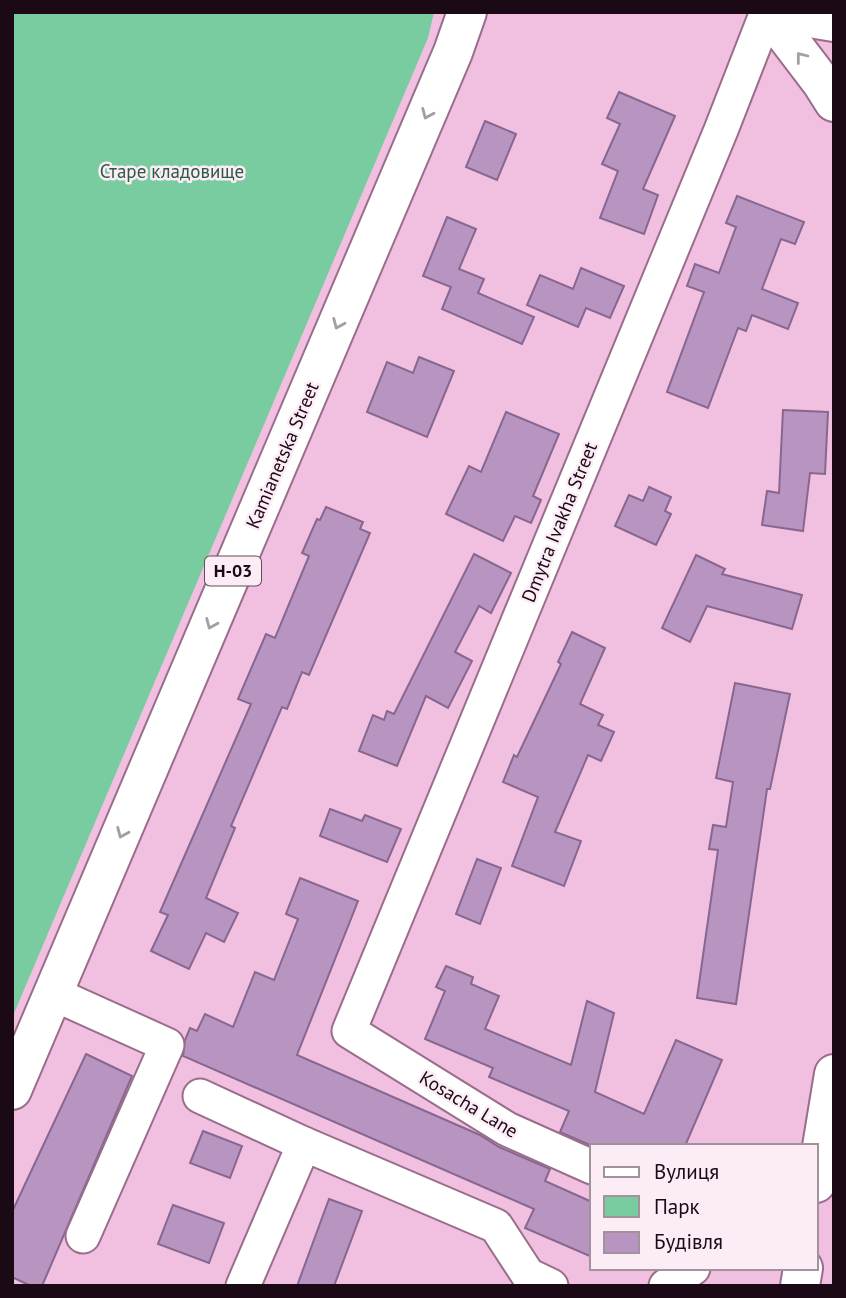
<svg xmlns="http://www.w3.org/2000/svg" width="846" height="1298" font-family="'PT Sans',sans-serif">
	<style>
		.green { fill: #78cc9f }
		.building { fill: #b795c0; stroke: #876790; stroke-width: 2 }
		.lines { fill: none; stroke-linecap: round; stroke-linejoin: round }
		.minor-casing { stroke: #9a6d8b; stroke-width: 37 }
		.major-casing { stroke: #9a6d8b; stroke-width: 42 }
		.minor { stroke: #fff; stroke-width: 33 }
		.major { stroke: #fff; stroke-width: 38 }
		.oneway { stroke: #a49da2 }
		.labels { text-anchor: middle; stroke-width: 5; stroke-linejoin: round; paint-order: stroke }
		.shield { fill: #fcecf6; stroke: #5e4e59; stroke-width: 2 }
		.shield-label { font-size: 18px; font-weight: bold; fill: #1b0a16 }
		.park-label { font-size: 19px; fill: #2b5a42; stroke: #fcecf6 }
		.street-label { font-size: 19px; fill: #1b0a16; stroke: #fcecf6 }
	</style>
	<rect width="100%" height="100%" fill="#f1bfe0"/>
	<!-- green -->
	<path class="green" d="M12,12H434L428,38L12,1018Z"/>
	<!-- building -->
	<g class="building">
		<path d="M619,92L675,116L643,189L658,195L644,234L600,218L618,171L602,164L620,124L607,118Z"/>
		<path d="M485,121L516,134L497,180L466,167Z"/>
		<path d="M737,196L804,222L795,244L781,239L762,289L798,303L788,329L752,315L746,331L738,328L708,408L667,392L704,292L687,286L695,264L719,273L736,227L726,223Z"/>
		<path d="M447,217L476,229L459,269L484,279L478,293L534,317L522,344L442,309L451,287L423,276Z"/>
		<path d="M581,268L624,286L610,318L586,308L578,327L527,305L540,275L573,289Z"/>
		<path d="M419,357L454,371L427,437L367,412L387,362L413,373Z"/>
		<path d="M783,410L828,412L825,474L810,473L803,531L762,525L767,491L779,493Z"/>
		<path d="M506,412L559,434L533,496L541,500L531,523L515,516L503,541L446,514L469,466L481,472Z"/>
		<path d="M649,487L671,497L665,511L671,514L656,545L615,526L629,495L643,501Z"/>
		<path d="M326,507L363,522L360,529L370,533L309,675L302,672L287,709L282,707L231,826L235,828L206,898L238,913L224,942L206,933L189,969L151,951L168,915L160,912L251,704L238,699L266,634L275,638L309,556L302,553L317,519L320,520Z"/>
		<path d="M474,554L511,573L491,613L479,606L455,652L472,661L448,708L426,696L397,766L359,751L373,715L384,720L387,711L394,714Z"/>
		<path d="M696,555L725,569L722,574L802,595L792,629L707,606L690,642L662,628Z"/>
		<path d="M572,632L605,648L580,704L603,715L598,725L614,732L601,761L588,755L555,832L581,841L564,886L512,866L538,797L503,782L514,755L517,757L561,664L558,662Z"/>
		<path d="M735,683L790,694L770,789H767L736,1004L697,998L718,850L709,849L713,825L726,827L733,782L716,778Z"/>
		<path d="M330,809L362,821L365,815L401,829L387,862L320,836Z"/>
		<path d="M477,859L501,868L480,924L456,914Z"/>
		<path d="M300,878L358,901L297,1055L480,1135L499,1147L550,1169L545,1181L592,1202V1257L525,1228L534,1209L183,1056L185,1040L190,1028L197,1031L205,1014L233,1027L255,972L274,980L298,919L286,914Z"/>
		<path d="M446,966L473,977L471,984L499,996L485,1029L571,1065L587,1001L614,1013L595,1092L644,1114L676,1040L722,1060L685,1146H592L560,1132L569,1111L489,1077L493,1068L425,1039L445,991L436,987Z"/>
		<path d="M86,1054L132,1076L42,1286H31L12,1277V1212Z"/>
		<path d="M203,1131L242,1146L230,1178L190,1163Z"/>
		<path d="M329,1199L362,1211L334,1286H297Z"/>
		<path d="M173,1205L224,1223L209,1263L158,1244Z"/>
	</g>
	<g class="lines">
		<!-- minor casing -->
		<g class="minor-casing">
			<g id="minor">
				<path d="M54,994L167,1045L83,1236"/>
				<path d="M200,1096L304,1144L496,1226L528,1275L551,1286"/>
				<path d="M592,1167L507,1129L349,1031L721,130L767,12"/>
				<path d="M243,1286L304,1144"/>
				<path d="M666,1286L693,1268"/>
			</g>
		</g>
		<!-- major casing -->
		<g class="major-casing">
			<g id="major">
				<path d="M768,12L822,83L834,102"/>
				<path d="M773,12L834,22"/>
				<path d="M12,1090L453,52L467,12"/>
				<path d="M816,1183L834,1074"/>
				<path d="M800,1286L803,1268"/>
			</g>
		</g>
		<!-- minor -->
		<use href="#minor" class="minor"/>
		<!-- major -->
		<use href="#major" class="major"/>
	</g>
	<!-- one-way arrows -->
	<defs><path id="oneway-chevron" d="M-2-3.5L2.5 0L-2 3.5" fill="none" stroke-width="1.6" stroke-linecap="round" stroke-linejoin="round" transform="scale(1.75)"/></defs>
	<g class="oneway">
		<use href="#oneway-chevron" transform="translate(801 57) rotate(-128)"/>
		<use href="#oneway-chevron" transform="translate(427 114) rotate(113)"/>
		<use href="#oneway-chevron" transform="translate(338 324) rotate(113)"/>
		<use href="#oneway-chevron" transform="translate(211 624) rotate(113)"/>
		<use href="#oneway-chevron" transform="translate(122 833) rotate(113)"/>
	</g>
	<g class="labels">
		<!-- shield labels -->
		<rect class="shield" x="205" y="556.5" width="56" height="29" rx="5"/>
		<g class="shield-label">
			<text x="233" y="577">Н-03</text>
		</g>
		<!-- park labels -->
		<g class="park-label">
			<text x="172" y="178">Старе кладовище</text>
		</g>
		<!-- street labels -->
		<g class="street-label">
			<text transform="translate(282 455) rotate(-67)" y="7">Kamianetska Street</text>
			<text transform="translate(559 522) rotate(-68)" y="7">Dmytra Ivakha Street</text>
			<text transform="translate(469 1104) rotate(31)" y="7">Kosacha Lane</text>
		</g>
	</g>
	<!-- border -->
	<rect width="846" height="1298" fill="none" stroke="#1b0a16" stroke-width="28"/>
	<!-- legend -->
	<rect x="590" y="1144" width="228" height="126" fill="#fcecf6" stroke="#a2929c" stroke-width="2"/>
	<rect x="604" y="1167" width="35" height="10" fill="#ffffff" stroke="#a2929c" stroke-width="2"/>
	<text x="654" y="1179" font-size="21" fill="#1b0a16">Вулиця</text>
	<rect x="604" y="1196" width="35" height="21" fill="#78cc9f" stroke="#a2929c" stroke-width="2"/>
	<text x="654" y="1214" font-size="21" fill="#1b0a16">Парк</text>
	<rect x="604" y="1232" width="35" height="21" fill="#b795c0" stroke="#a2929c" stroke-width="2"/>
	<text x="654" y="1249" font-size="21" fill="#1b0a16">Будівля</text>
</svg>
